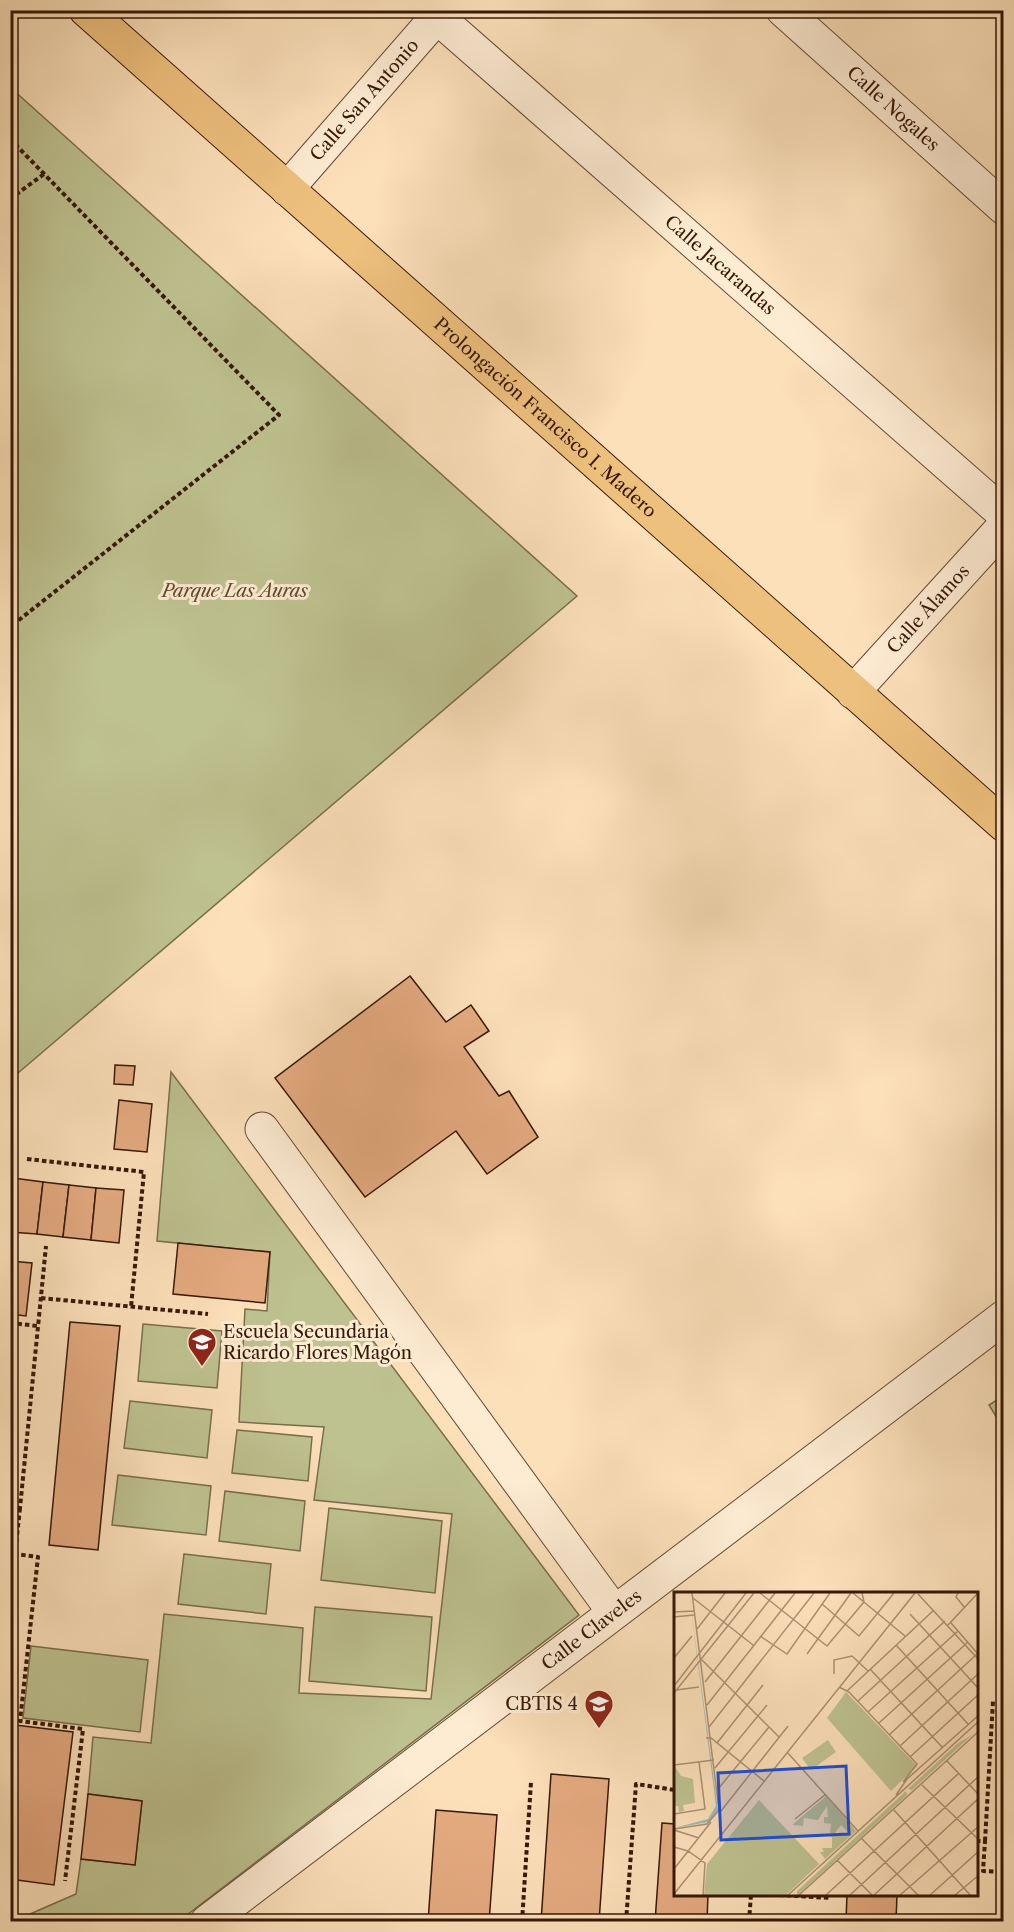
<svg xmlns="http://www.w3.org/2000/svg" width="1014" height="1932" font-family="'Libre Caslon Text',serif">
	<style>
		.green { fill: #bec290; stroke: #7a6d4c; stroke-width: 1.5 }
		.building { fill: #e4aa80; stroke: #371808; stroke-width: 1.5 }
		.lines { fill: none; stroke-linecap: round; stroke-linejoin: round }
		.minor-casing { stroke: #684a34; stroke-width: 35 }
		.major-casing { stroke: #371808; stroke-width: 35 }
		.path { stroke: #371808; stroke-width: 4; stroke-dasharray: 4.5 3; stroke-linecap: butt }
		.minor { stroke: #fdebd2; stroke-width: 33 }
		.major { stroke: #eec07d; stroke-width: 33 }
		.labels { text-anchor: middle; stroke-width: 6; stroke-linejoin: round; paint-order: stroke }
		.street-label { font-size: 18px; fill: #371808; stroke: #fdebd2 }
		.park-label { font-size: 18px; font-style: italic; fill: #604b31; stroke: #fdebd2 }
		.poi-label { font-size: 18px; fill: #371808; stroke: #fdebd2; text-anchor: start }
		.inset-road { fill: none; stroke: #ad9073; stroke-width: 1.5 }
		.view { fill: #1d4ed8; fill-opacity: 0.15; stroke: #1d4ed8; stroke-width: 3 }
		.inset-edge { fill: none; stroke: #371808; stroke-width: 3 }
	</style>
	<rect width="100%" height="100%" fill="#fce0ba"/>
	<filter id="stains"><feTurbulence type="fractalNoise" baseFrequency=".00333" numOctaves="4"/><feColorMatrix values="0 0 0 0 .2 0 0 0 0 .09 0 0 0 0 .02 0 0 0 .5 -.17"/></filter>
	<radialGradient id="worn" r=".72"><stop offset=".6" stop-color="#630" stop-opacity="0"/><stop offset="1" stop-color="#630" stop-opacity=".3"/></radialGradient>
	<!-- green -->
	<g class="green">
		<path d="M11,88L577,596L11,1079L10,88Z"/>
		<path d="M171,1072L579,1615L179,1921L11,1922L10,1917L14,1921L76,1894L81,1859L135,1865L142,1801L88,1794L93,1737L151,1743L164,1614L303,1628L299,1693L431,1699L452,1514L314,1500L324,1427L239,1422L245,1309L267,1311L270,1252L157,1241Z"/>
		<path d="M143,1324L222,1331L217,1388L138,1381Z"/>
		<path d="M1003,1396V1428L989,1405Z"/>
		<path d="M130,1401L212,1410L207,1458L124,1448Z"/>
		<path d="M237,1430L312,1437L308,1481L232,1473Z"/>
		<path d="M118,1475L211,1486L206,1535L112,1525Z"/>
		<path d="M225,1491L305,1501L300,1551L219,1541Z"/>
		<path d="M329,1508L442,1521L435,1593L321,1580Z"/>
		<path d="M184,1554L271,1564L266,1614L178,1604Z"/>
		<path d="M315,1607L432,1617L426,1691L309,1681Z"/>
		<path d="M31,1646L148,1660L140,1732L23,1718Z"/>
	</g>
	<!-- building -->
	<g class="building">
		<path d="M410,976L446,1022L471,1005L489,1031L464,1047L499,1096L509,1091L538,1137L487,1174L456,1131L365,1197L275,1078Z"/>
		<path d="M115,1065L135,1066L133,1085L114,1084Z"/>
		<path d="M119,1100L152,1104L147,1152L114,1149Z"/>
		<path d="M13,1178L43,1182L37,1234L10,1232Z"/>
		<path d="M43,1182L69,1185L63,1237L37,1234Z"/>
		<path d="M69,1185L96,1188L91,1240L63,1237Z"/>
		<path d="M96,1188L124,1190L119,1243L91,1240Z"/>
		<path d="M178,1243L270,1252L265,1303L173,1294Z"/>
		<path d="M10,1261L32,1263L26,1316L10,1314Z"/>
		<path d="M70,1322L120,1326L98,1550L49,1545Z"/>
		<path d="M15,1725L73,1732L54,1885L10,1879V1766Z"/>
		<path d="M551,1774L609,1779L599,1922H541Z"/>
		<path d="M88,1794L142,1801L135,1865L81,1859Z"/>
		<path d="M436,1810L497,1815L489,1922H428Z"/>
		<path d="M662,1823L675,1824V1894H708L707,1922H655Z"/>
		<path d="M999,1887L1004,1888V1922H997Z"/>
		<path d="M847,1894H897L896,1922H846Z"/>
	</g>
	<g class="lines">
		<!-- minor casing -->
		<g class="minor-casing">
			<g id="minor">
				<path id="s1" d="M783,10L1004,208"/>
				<path id="s2" d="M436,16L1004,514"/>
				<path id="s3" d="M287,189L443,10"/>
				<path id="s4" d="M853,692L1004,526"/>
				<path d="M262,1129L614,1612"/>
				<path id="s5" d="M207,1922L1004,1317"/>
			</g>
		</g>
		<!-- major casing -->
		<g class="major-casing">
			<g id="major">
				<path id="s6" d="M86,10L1004,825"/>
			</g>
		</g>
		<!-- path -->
		<g class="path">
			<path d="M10,139L279,415L10,627"/>
			<path d="M10,199L44,174"/>
			<path d="M27,1159L144,1172L131,1307"/>
			<path d="M41,1298L208,1314"/>
			<path d="M10,1323L38,1326"/>
			<path d="M10,1507L20,1508L46,1246"/>
			<path d="M20,1508L15,1554L38,1557L20,1721L83,1729L65,1881"/>
			<path d="M976,1841H985L983,1871L1004,1872"/>
			<path d="M985,1841L993,1701"/>
			<path d="M764,1894L831,1898"/>
			<path d="M522,1922L531,1782"/>
			<path d="M626,1922L636,1784L675,1790"/>
			<path d="M749,1922L751,1894"/>
		</g>
		<!-- minor -->
		<use href="#minor" class="minor"/>
		<!-- major -->
		<use href="#major" class="major"/>
	</g>
	<!-- icons -->
	<defs>
		<g id="school-pin" transform="scale(1.5)"><path d="M0 17L-7.5 6A9.5 9.5 0 1 1 7.5 6Z" fill="#8f2418" stroke="#fdebd2"/><path d="M0-5L7-2L0 1L-7-2ZM-4 1L0 2.5L4 1V4Q0 6-4 4Z" fill="#fff"/></g>
		<g id="university-pin" transform="scale(1.5)"><path d="M0 17L-7.5 6A9.5 9.5 0 1 1 7.5 6Z" fill="#8f2418" stroke="#fdebd2"/><path d="M0-5L7-2L0 1L-7-2ZM-4 1L0 2.5L4 1V4Q0 6-4 4Z" fill="#fff"/></g>
	</defs>
	<g fill-rule="evenodd">
		<use href="#school-pin" x="202" y="1342"/>
		<use href="#university-pin" x="599" y="1704"/>
	</g>
	<g class="labels">
		<!-- street labels -->
		<g class="street-label">
			<text dy="6" stroke="none"><textPath href="#s3" startOffset="118">Calle San Antonio</textPath></text>
			<text dy="6" stroke="none"><textPath href="#s1" startOffset="148">Calle Nogales</textPath></text>
			<text dy="6" stroke="none"><textPath href="#s2" startOffset="378">Calle Jacarandas</textPath></text>
			<text dy="6" stroke="none"><textPath href="#s6" startOffset="614">Prolongación Francisco I. Madero</textPath></text>
			<text dy="6" stroke="none"><textPath href="#s4" startOffset="112">Calle Álamos</textPath></text>
			<text dy="6" stroke="none"><textPath href="#s5" startOffset="483">Calle Claveles</textPath></text>
		</g>
		<!-- park labels -->
		<g class="park-label">
			<text x="235" y="597">Parque Las Auras</text>
		</g>
		<!-- poi labels -->
		<g class="poi-label">
			<text x="223" y="1338">Escuela Secundaria<tspan x="223" dy="21">Ricardo Flores Magón</tspan></text>
			<text x="578" y="1710" text-anchor="end">CBTIS 4</text>
		</g>
	</g>
	<!-- overview -->
	<g transform="translate(674 1592)">
		<rect width="304" height="304" fill="#fce0ba"/>
		<path d="M172,100L243,174L217,199L153,126ZM299,142L238,198L234,197L283,152ZM154,148L162,160L137,178L128,166ZM0,173L7,184L19,187L21,211L9,213L10,219L5,220L4,214H0ZM232,199L233,203L123,304V299ZM152,204L182,239L151,267L146,260H150L148,256H158V245L153,242L175,241L167,233L161,241H156L157,232L150,231V225H154L153,214L144,228L130,226L129,234L118,233ZM85,208L145,272L111,304H30L33,272Z" fill="#bec290"/>
		<path d="M15,1L44,218L35,230L0,236L34,227L42,214Z" fill="#a0bcb4"/>
		<path class="inset-road" d="M86,1L153,54L190,10L188,1M179,1L231,44M284,1L282,5L291,16M244,2L305,68M19,6L79,53M148,12L185,44L220,1M0,20L20,19M236,22L305,97M0,25L20,23M277,31L304,62M274,33L304,1M23,37L51,1M86,44L113,62L156,1M222,53L294,132M133,62L177,1M0,66L18,44M27,67L105,145M196,77L268,155M160,82V68L178,64L194,79M31,90L101,1M0,94L72,1M165,95L175,100L243,172L229,190M2,98L25,95M173,99L260,18M0,101L80,1M184,109L271,29M33,113L121,1M194,120L284,39M205,131L294,50M35,135L140,1M215,143L303,62M32,146H37L90,189M43,151L89,93M226,154L305,81M113,160L184,239M236,165L305,102M273,169L305,203M269,172L305,139M0,173L40,168M41,176L93,113M248,193L305,248M44,197L95,135M222,203L233,187L305,123M220,218L297,304M47,219L114,134M0,222L31,217L25,170M121,227L152,202M0,237L33,232L45,218L18,1M0,238L25,246M187,246L245,304M0,255L14,259L31,271L29,304M163,268L199,304L305,206M0,277L37,230M0,302L241,1M113,304L305,129M124,304L269,172M151,304L284,182M175,304L305,184M225,304L305,234M255,304L305,259M280,304L305,283"/>
		<path class="view" d="M172,174L175,242L47,248L44,181Z"/>
		<rect width="304" height="304" class="inset-edge"/>
	</g>
	<!-- margin -->
	<rect width="1014" height="1932" fill="none" stroke="#fce0ba" stroke-width="36"/>
	<rect x="12" y="12" width="990" height="1908" fill="none" stroke="#371808" stroke-width="3"/>
	<rect x="18" y="18" width="978" height="1896" fill="none" stroke="#371808" stroke-width="1.5"/>
	<rect width="100%" height="100%" filter="url(#stains)"/>
	<rect width="100%" height="100%" fill="url(#worn)"/>
</svg>
